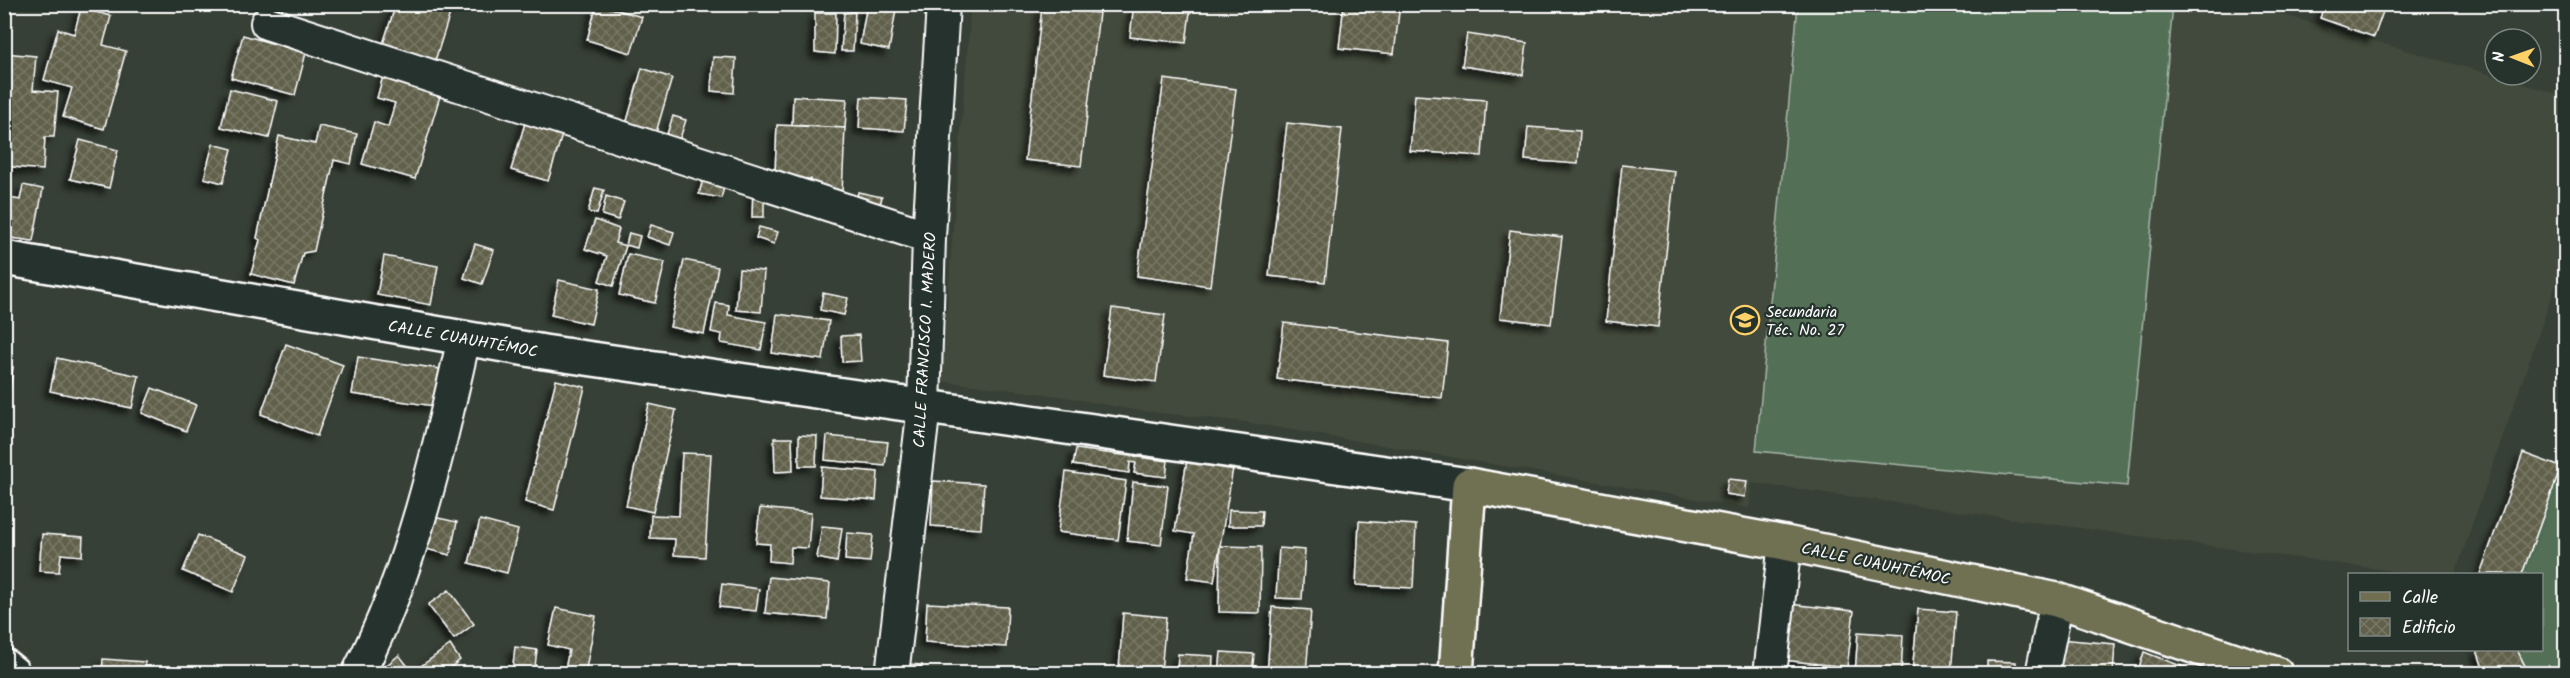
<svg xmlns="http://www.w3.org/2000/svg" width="2570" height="678" font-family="Kalam,sans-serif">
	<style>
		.built { fill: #434a3c }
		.pitch { fill: #526f57; stroke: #a8b7ab; stroke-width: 1.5 }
		.building { fill: url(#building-cross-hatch); stroke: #fff; stroke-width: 1.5; filter: url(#shadow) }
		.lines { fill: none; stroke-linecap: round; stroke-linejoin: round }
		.service-casing { stroke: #fff; stroke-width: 21 }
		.minor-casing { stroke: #fff; stroke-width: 36 }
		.tertiary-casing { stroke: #fff; stroke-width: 38 }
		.primary-casing { stroke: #fff; stroke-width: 38 }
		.service { stroke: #26332d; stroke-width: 16 }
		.minor { stroke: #26332d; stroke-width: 32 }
		.tertiary { stroke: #26332d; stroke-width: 33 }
		.primary { stroke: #706f52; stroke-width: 33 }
		.labels { text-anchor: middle; stroke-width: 4.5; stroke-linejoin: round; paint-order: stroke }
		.poi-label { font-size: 16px; fill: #fff; stroke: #26332d; text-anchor: start }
		.street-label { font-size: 16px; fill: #fff; stroke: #26332d }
	</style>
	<defs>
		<pattern id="building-cross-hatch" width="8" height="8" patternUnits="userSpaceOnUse" patternTransform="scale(1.5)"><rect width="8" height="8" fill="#60604b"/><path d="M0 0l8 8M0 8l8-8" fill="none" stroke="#787866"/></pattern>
		<filter id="shadow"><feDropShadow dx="-5.5" dy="5.5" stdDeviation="3" flood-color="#0009"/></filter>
	</defs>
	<rect width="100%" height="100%" fill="#374036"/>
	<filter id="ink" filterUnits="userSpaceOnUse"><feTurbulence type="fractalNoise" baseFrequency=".0167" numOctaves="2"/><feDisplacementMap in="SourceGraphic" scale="12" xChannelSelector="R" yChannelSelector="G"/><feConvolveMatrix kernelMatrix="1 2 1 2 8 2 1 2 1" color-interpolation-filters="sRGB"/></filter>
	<g filter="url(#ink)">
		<!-- built -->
		<path class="built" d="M971,5H2250L2565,96V258L2455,574H2415L1752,483L1749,508L1246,422L1134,410L1060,396L941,381Z"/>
		<!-- pitch -->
		<g class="pitch">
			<path d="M1798,5H2173L2127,486L1756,451Z"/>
			<path d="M2561,467L2566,469L2565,673H2529L2517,650H2542V574H2522Z"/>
		</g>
		<!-- building -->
		<g class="building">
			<path d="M258,4H283V7L257,6Z"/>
			<path d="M396,4H453L434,64L382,47Z"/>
			<path d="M597,4L642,17L631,53L587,40Z"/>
			<path d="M817,4H856V7Z"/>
			<path d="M867,4H897L889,50L860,44Z"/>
			<path d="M1134,4H1191L1186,43L1130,37Z"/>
			<path d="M1344,4H1400L1394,54L1339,48Z"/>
			<path d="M2325,4H2373L2384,9L2374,37L2320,18Z"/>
			<path d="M1042,7L1099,13L1081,166L1025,160Z"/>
			<path d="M81,8L111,16L103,45L126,51L104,129L63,117L72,88L44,80L58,29L74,34Z"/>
			<path d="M855,12L853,51H841L844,13Z"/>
			<path d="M815,13H836L835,54L815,52Z"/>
			<path d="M1467,34L1527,43L1523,75L1462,66Z"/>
			<path d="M243,35L306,53L295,95L231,78Z"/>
			<path d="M4,53L36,56L33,90L58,92L54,137H45L43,170L4,166Z"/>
			<path d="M713,57L736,58L734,93L711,91Z"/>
			<path d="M642,68L672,78L655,136L625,128Z"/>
			<path d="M385,69L443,86L415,179L362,164L374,122L388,127L395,103L377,98Z"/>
			<path d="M1164,79L1236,89L1210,286L1137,276Z"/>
			<path d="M230,89L278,101L269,138L221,127Z"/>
			<path d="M1415,95L1486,100L1482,156L1410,151Z"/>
			<path d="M793,96L847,99L845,128L792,125Z"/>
			<path d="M861,97L907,100L904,131L859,128Z"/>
			<path d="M528,113L565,125L548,181L511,170Z"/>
			<path d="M673,116L686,120L679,141L666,137Z"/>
			<path d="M1287,123L1342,129L1325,282L1269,276Z"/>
			<path d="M777,125L845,128L842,194L811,192V179L786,178V173H775Z"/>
			<path d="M319,126L357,134L351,164L334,160L314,251L303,253L294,285L251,274L260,240L257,238L279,136L315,144Z"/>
			<path d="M1528,127L1580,131L1578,164L1525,160Z"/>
			<path d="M80,140L118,150L109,188L70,179Z"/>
			<path d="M213,144L232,149L223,183L204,178Z"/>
			<path d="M1622,165L1675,171L1658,327L1606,321Z"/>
			<path d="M705,172L727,178L721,198L699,194Z"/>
			<path d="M23,185L43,189L33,241L4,237V197L20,200Z"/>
			<path d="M595,188L604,190L597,214L588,212Z"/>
			<path d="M753,189H764V217H752Z"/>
			<path d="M858,192L882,197L879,209L856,203Z"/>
			<path d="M606,196L624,202L618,220L602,215Z"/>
			<path d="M595,220L619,229L615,243L626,246L613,286L599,281L607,256L585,249Z"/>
			<path d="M651,225L674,232L670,245L647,237Z"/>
			<path d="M759,227L778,232L774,244L756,238Z"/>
			<path d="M1510,230L1562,237L1551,324L1500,318Z"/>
			<path d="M629,233L640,236L637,248L626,245Z"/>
			<path d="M475,244L494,250L482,284L464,278Z"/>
			<path d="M628,254L665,262L655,303L619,295Z"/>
			<path d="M384,256L438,266L431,305L377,295Z"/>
			<path d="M684,260L718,267L704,334L670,327Z"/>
			<path d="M739,269L764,271L761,312L736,310Z"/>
			<path d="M559,280L599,289L591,324L551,315Z"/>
			<path d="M823,293L848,298L844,315L820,310Z"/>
			<path d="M716,303L729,305L728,315L766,322L761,350L721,343L722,334L711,332Z"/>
			<path d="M1112,308L1165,315L1156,382L1103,375Z"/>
			<path d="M777,314L829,321L823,360L772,353Z"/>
			<path d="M1284,323L1448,343L1442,398L1277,379Z"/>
			<path d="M859,335L861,361L842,362L841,336Z"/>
			<path d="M286,344L343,365L317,436L261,414Z"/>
			<path d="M358,357L440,369L434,406L352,394Z"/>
			<path d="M57,358L139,376L132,408L50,391Z"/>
			<path d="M4,366L13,367L9,397L4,396Z"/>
			<path d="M556,380L585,387L554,510L525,502Z"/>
			<path d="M152,388L196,405L186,431L142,413Z"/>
			<path d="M649,404L676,410L653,512L626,506Z"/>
			<path d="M799,435L817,436L816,466H799Z"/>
			<path d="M827,436L888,442L885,466L825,460Z"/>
			<path d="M774,438H792L793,471L775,472Z"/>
			<path d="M1076,449L1168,461L1166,477L1134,473L1136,463L1130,462L1129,473L1073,465Z"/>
			<path d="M682,453L711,454L705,557L674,555L675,539L650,538L651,515L679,516Z"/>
			<path d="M2523,453L2561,467L2522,574H2480Z"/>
			<path d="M1187,460L1233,468L1214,582L1187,578L1194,534L1175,531Z"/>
			<path d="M822,467L878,472L876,500L820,496Z"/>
			<path d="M1066,472L1126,481L1118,540L1058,532Z"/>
			<path d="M1728,479L1747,481L1745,497L1726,494Z"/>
			<path d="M933,481L984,484L981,529L931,526Z"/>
			<path d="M1133,482L1168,486L1161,545L1127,541Z"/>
			<path d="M760,508L811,513L808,548L791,547L790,563L769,561L770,544L756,543Z"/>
			<path d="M1229,510L1262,511L1261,526H1228Z"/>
			<path d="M429,516L457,522L450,555L422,548Z"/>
			<path d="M480,520L518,530L507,573L469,563Z"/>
			<path d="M1359,521L1416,525L1413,588L1356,585Z"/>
			<path d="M822,526L842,528L837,562L817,558Z"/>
			<path d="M847,533L873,535L870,562L845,560Z"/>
			<path d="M42,534L83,537L82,556L61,554L59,572L39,571Z"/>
			<path d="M198,535L248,555L233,592L183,571Z"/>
			<path d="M1220,546L1261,547L1260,613L1219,612Z"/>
			<path d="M1279,548L1305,550L1302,599L1276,598Z"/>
			<path d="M769,577L830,583L827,619L765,613Z"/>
			<path d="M722,584L759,589L756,611L719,607Z"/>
			<path d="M449,590L474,624L454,639L428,605Z"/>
			<path d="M927,603L1008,607L1006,647L925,642Z"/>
			<path d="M1789,604L1854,611L1847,667L1783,660Z"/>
			<path d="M1272,607L1311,610L1306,674H1267Z"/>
			<path d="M556,608L596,616L585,674H564L569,650L548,645Z"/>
			<path d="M1918,609L1956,612L1951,674H1912Z"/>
			<path d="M1123,613L1166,617L1161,672L1119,670Z"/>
			<path d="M1858,632L1903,635L1901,674H1855Z"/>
			<path d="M2059,639L2115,644L2113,674H2056Z"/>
			<path d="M450,645L460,660L442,674H420L417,669Z"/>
			<path d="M515,647L537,650L534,674H512Z"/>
			<path d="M2477,650H2517L2529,674H2485Z"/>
			<path d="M1221,652L1254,654L1252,674H1219Z"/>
			<path d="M2144,652L2194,671L2193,674H2137Z"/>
			<path d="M1178,654L1213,656L1212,674H1177Z"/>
			<path d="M399,655L414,674H376Z"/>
			<path d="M103,659L145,662V674H102Z"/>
			<path d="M1987,661L2016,662V674H1987Z"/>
			<path d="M908,664L922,665L921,674H907Z"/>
			<path d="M1789,668L1808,670V674H1789Z"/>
		</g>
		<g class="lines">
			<!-- service casing -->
			<g class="service-casing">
				<path id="service" d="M4,655L19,667L22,674"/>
			</g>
			<!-- minor casing -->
			<g class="minor-casing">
				<g id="minor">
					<path d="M267,23L929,237"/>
					<path d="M358,674C412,570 439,451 464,338"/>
					<path d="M892,674L924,407L929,237L943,4"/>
					<path d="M1770,674L1785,543"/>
					<path d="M2042,674L2057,600"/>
				</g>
			</g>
			<!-- tertiary casing -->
			<g class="tertiary-casing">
				<path id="tertiary" d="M4,258L544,352L1469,485"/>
			</g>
			<!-- primary casing -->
			<g class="primary-casing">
				<path id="primary" d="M1456,674L1469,485L1785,543L2057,600L2276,674"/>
			</g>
			<!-- service -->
			<use href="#service" class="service"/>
			<!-- minor -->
			<use href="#minor" class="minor"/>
			<!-- tertiary -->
			<use href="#tertiary" class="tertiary"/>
			<!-- primary -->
			<use href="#primary" class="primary"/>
		</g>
	</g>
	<!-- icons -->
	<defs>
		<g id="school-ring" transform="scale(1.5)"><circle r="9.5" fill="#26332d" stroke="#ffd166" stroke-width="1.5"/><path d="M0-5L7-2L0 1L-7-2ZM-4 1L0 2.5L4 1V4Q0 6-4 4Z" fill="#ffd166"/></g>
	</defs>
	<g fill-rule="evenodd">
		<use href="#school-ring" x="1745" y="320"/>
	</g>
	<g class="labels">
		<!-- poi labels -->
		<g class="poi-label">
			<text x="1766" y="317">Secundaria<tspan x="1766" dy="18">Téc. No. 27</tspan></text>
		</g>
		<!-- street labels -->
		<g class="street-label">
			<text transform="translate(463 338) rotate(10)" y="6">CALLE CUAUHTÉMOC</text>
			<text transform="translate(924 340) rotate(-87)" y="6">CALLE FRANCISCO I. MADERO</text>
			<text transform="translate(1876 563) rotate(12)" y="6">CALLE CUAUHTÉMOC</text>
		</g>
	</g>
	<!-- margin -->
	<rect width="2570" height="678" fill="none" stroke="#26332d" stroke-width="24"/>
	<rect x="12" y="12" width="2546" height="654" fill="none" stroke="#fff" stroke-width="2" filter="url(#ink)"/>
	<!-- legend -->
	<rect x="2348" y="573" width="195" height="78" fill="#26332d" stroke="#7d8581" stroke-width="1.5"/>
	<rect x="2360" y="592" width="30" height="9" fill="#706f52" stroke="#7d8581" stroke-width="1.5"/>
	<text x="2402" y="603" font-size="18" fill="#ffffff">Calle</text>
	<rect x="2360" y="618" width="30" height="18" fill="url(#building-cross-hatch)" stroke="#7d8581" stroke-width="1.5"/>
	<text x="2402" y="633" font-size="18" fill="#ffffff">Edificio</text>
	<!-- north arrow -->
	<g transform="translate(2513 57) rotate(271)"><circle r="28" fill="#26332d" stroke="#7d8581" stroke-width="1.5"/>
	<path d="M0-4.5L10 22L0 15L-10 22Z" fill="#ffd166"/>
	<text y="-9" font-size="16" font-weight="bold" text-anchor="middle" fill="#ffffff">N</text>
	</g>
</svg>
